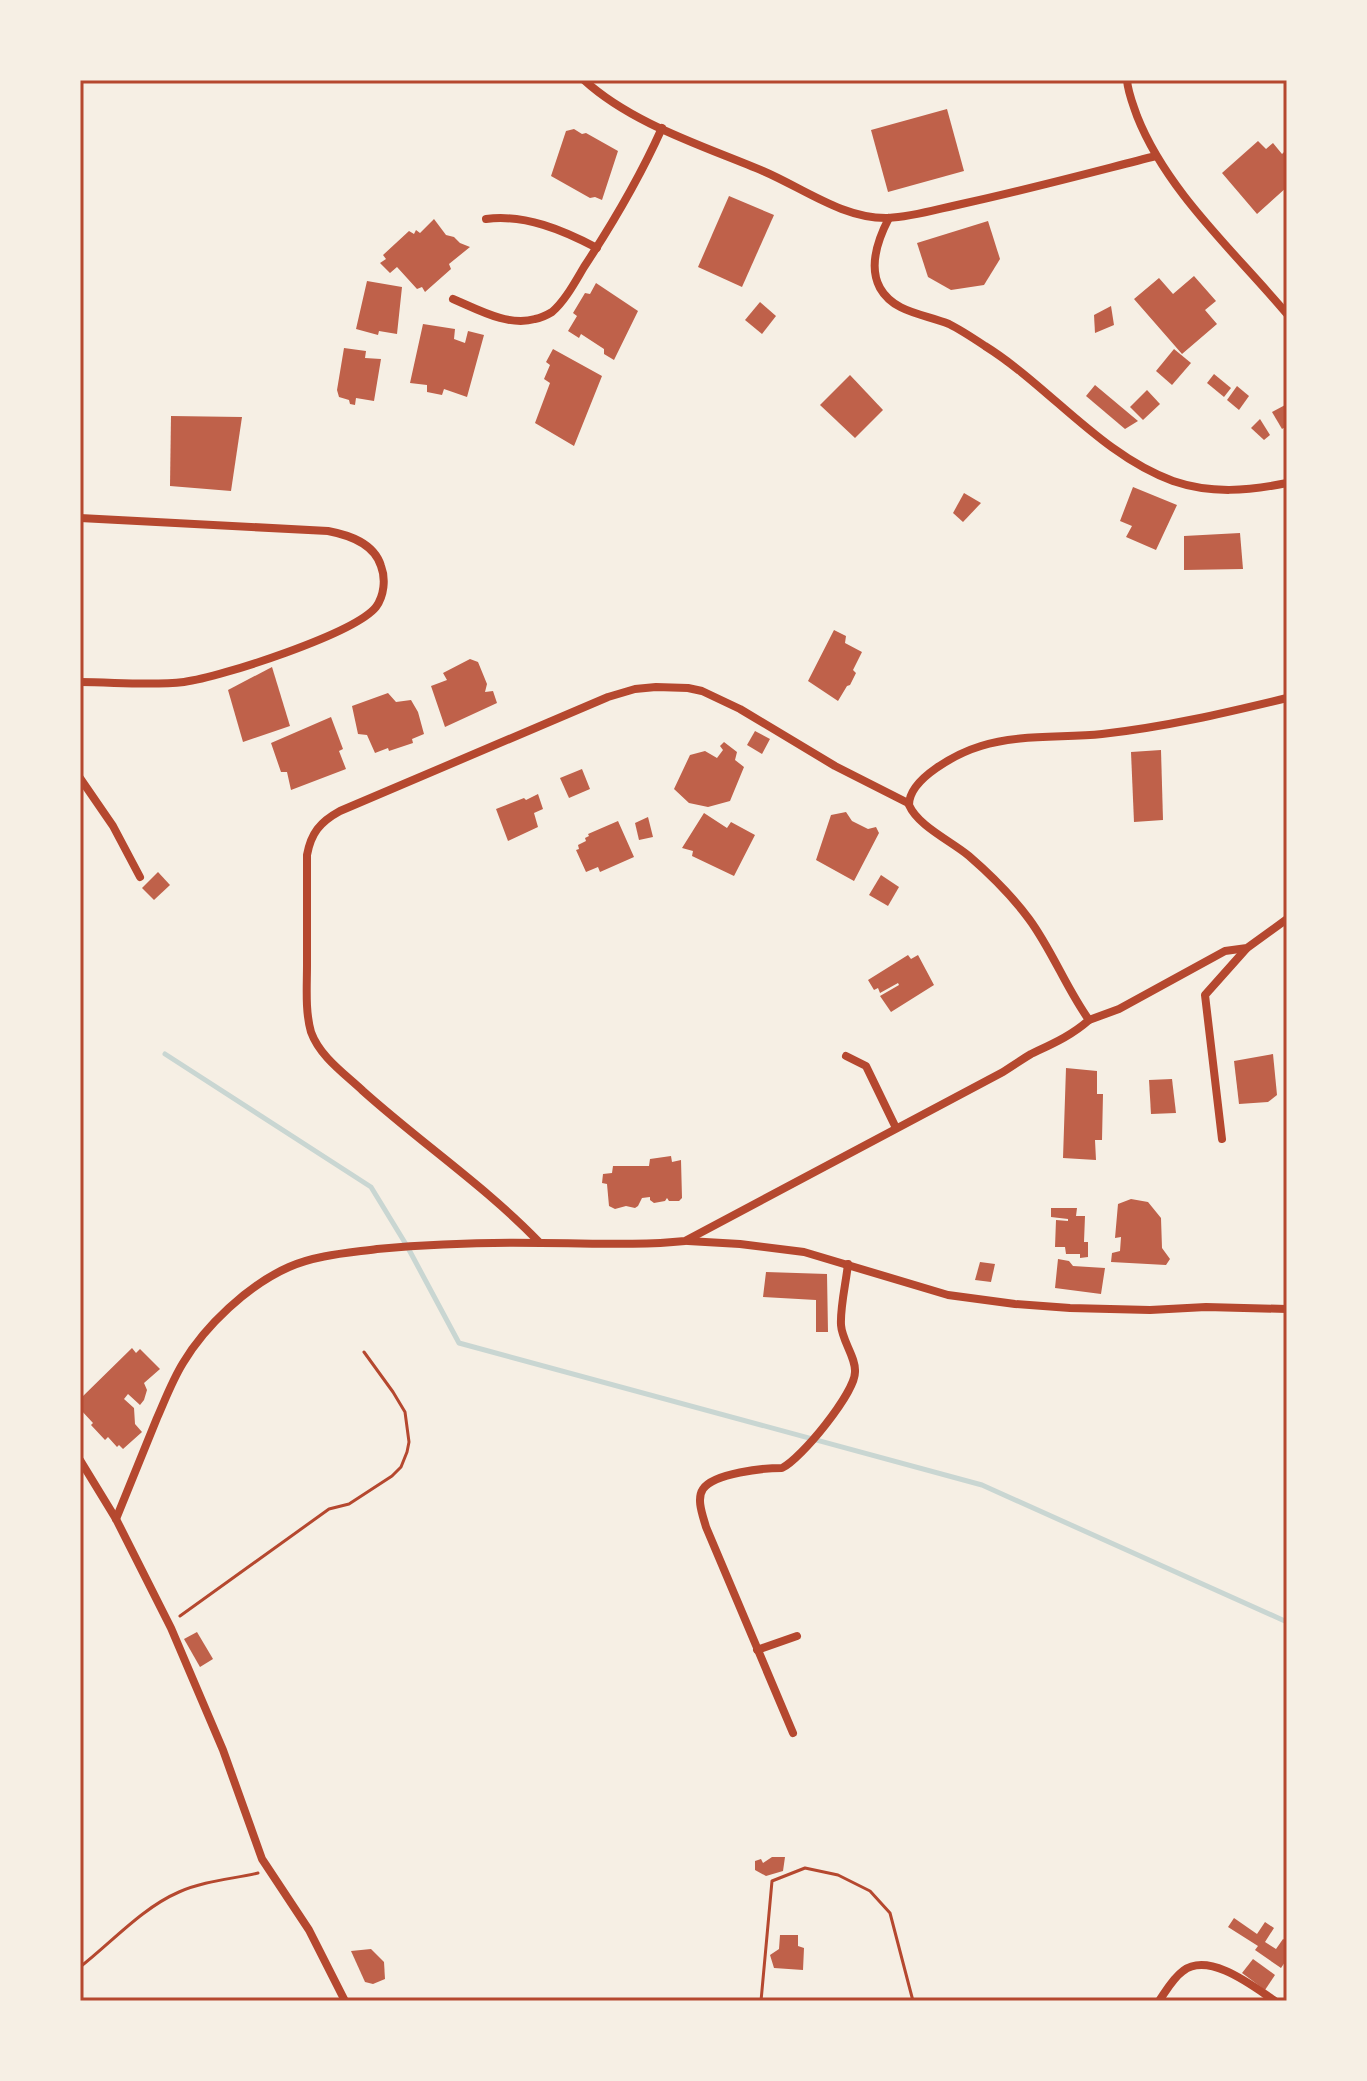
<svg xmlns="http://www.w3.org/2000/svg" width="1367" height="2081" font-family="Barlow,sans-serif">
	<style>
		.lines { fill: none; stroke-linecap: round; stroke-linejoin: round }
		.stream { stroke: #c9d6d2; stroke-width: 5 }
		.building { fill: #bf614a }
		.path { stroke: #b5482f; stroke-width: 3 }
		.minor { stroke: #b5482f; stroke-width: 8 }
		.neatline { fill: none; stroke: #b5482f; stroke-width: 3 }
	</style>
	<rect width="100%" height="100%" fill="#f6efe4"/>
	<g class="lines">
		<!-- stream -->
		<path class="stream" d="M165,1054L371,1187L407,1246L459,1343L982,1485L1287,1622"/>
	</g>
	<!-- building -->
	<g class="building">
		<path d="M947,109L964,171L888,192L871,130Z"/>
		<path d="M574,129L582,134L586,133L618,151L602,200L595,197L590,198L551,176L566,131Z"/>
		<path d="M1258,141L1266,149L1273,143L1282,154L1287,149V187L1257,214L1222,173Z"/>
		<path d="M729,196L774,215L742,287L698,267Z"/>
		<path d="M434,219L446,235L454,237L460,243L470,247L449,264L451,269L425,292L422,287L417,289L397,267L390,273L380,263L386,259L383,255L409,231L414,234L416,230L420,233Z"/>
		<path d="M988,221L1000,259L984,285L951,290L928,277L917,243Z"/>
		<path d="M1194,276L1216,301L1205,310L1217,324L1182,354L1134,299L1159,278L1173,294Z"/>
		<path d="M367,281L402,287L397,334L379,331L378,335L356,329Z"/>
		<path d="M596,283L638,311L614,360L604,354V349L581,334L579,338L568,331L577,316L573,313L585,293L590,294Z"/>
		<path d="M760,302L776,316L762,334L745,320Z"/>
		<path d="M1111,306L1114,325L1095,333L1094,315Z"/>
		<path d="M423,324L455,329L454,339L465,343L468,331L484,335L467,397L444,389L442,395L427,392V385L410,383Z"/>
		<path d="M344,348L366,351L365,358L381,359L374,401L356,398L355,405L350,404L349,400L339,397L337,390Z"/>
		<path d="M553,349L602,376L574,446L535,423L550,383L544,379L550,365L546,362Z"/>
		<path d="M1174,349L1191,363L1172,385L1156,371Z"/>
		<path d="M1214,374L1231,388L1224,397L1207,383Z"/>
		<path d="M850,375L883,410L855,438L820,405Z"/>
		<path d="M1095,385L1138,421L1125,429L1086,396Z"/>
		<path d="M1237,386L1249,396L1239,410L1227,400Z"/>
		<path d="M1147,390L1160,404L1143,420L1130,407Z"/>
		<path d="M1287,404V426L1282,429L1272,412Z"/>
		<path d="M171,416L242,417L231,491L170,486Z"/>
		<path d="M1260,419L1270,435L1264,440L1251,428Z"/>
		<path d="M1133,487L1177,505L1156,550L1126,537L1132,526L1120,521Z"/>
		<path d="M964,493L981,503L963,522L953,513Z"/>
		<path d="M1240,533L1243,569L1184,570V536Z"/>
		<path d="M834,630L846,636L845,643L862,652L853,670L856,673L850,685L847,686L838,701L808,681Z"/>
		<path d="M470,659L478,662L487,684L485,692L493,691L497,703L445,727L431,686L447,680L443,673Z"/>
		<path d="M272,667L290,726L243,742L228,690Z"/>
		<path d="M388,693L396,702L411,700L418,712L424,734L412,739L413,743L389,751L388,748L375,753L367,735L358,734L352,706Z"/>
		<path d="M331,717L343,749L339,751L346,769L291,790L287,772H281L271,743Z"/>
		<path d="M755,731L770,739L762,754L747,745Z"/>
		<path d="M724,742L737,752L735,760L744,767L730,801L708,807L689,803L674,789L690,755L705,751L717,758L723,750L720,746Z"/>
		<path d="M1161,750L1163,820L1134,822L1131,752Z"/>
		<path d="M582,769L590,789L569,798L560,778Z"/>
		<path d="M538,794L543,809L534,813L538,827L508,841L496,809L524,798L526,800Z"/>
		<path d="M846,812L852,821L868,829L876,827L879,833L854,881L816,860L831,815Z"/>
		<path d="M704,813L727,828L731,822L755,835L734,876L692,856L693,851L682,848Z"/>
		<path d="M648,817L653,837L639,840L635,823Z"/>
		<path d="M618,821L634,857L600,872L598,867L586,872L576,850L579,849L578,845L586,841L585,838L589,836L588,834Z"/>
		<path d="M158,872L170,885L154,900L142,888Z"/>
		<path d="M881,875L899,887L888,906L869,895Z"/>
		<path d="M908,955L911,959L918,955L934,985L891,1012L880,996L899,985L898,983L880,993L878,988L874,990L868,980Z"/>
		<path d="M1273,1054L1277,1095L1268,1102L1239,1104L1234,1061Z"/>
		<path d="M1066,1068L1097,1071V1094H1103L1102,1140H1095L1096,1160L1063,1158Z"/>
		<path d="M1172,1079L1176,1113L1151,1114L1149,1080Z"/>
		<path d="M671,1156L672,1162L681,1160L682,1198L679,1201H669L667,1198L665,1201L654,1203L650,1200V1197L642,1198L638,1206L635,1208L626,1206L615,1209L609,1206L607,1184L602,1183L603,1174L612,1173L613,1166H649L650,1159Z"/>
		<path d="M1131,1199L1148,1202L1161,1218L1162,1248L1170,1259L1166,1265L1111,1262L1112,1253L1120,1251L1121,1237L1115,1238L1118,1204Z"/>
		<path d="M1051,1208H1077L1076,1216H1085L1084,1242H1088V1257L1080,1258V1254H1066L1065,1247H1055L1056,1220L1068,1221V1219L1051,1217Z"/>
		<path d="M1058,1259L1069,1261L1073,1266L1105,1268L1101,1294L1055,1288Z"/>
		<path d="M980,1262L995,1264L991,1282L975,1280Z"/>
		<path d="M766,1272L827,1274L828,1332H816V1300L763,1297Z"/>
		<path d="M132,1348L136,1353L140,1349L160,1369L144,1383L147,1390L144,1400L140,1405L128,1394L124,1399L134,1408L135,1424L142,1432L123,1449L119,1445L117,1447L108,1437L105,1440L91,1425L93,1423L80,1409V1399Z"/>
		<path d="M197,1632L213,1659L200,1667L184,1639Z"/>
		<path d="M772,1857H785L783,1871L766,1876L755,1870V1861L761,1859L763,1863Z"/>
		<path d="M1234,1918L1257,1934L1265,1922L1274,1928L1265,1942L1276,1949L1283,1939L1287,1941V1959L1281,1968L1255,1950L1258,1946L1228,1927Z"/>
		<path d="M780,1935H798V1946L804,1948L803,1970L774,1968L770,1955L779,1949Z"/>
		<path d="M371,1949L384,1962L385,1979L373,1984L365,1982L351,1951Z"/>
		<path d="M1253,1959L1275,1975L1265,1990L1242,1973Z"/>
	</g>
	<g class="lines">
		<!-- path -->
		<g class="path">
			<path d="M180,1616L329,1509L349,1504L392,1476L401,1467L407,1452L409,1442L405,1412L393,1392L364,1352"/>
			<path d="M80,1967C112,1942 142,1908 179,1892C204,1881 232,1879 258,1873"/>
			<path d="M761,2001L772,1881L805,1868L838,1875L870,1891L890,1913L913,2001"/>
		</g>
		<!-- minor -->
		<g class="minor">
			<path d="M584,80C632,124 704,146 763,171C803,188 843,219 888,218C914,217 941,208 966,203C1030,189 1093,172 1156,156"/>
			<path d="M1127,80C1128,93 1133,104 1137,116C1167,192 1235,252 1287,314"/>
			<path d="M889,218C878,239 868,266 880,288C894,313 925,314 949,324C961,330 973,338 985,346C1049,386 1101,455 1173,481C1211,494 1248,491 1287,483"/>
			<path d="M486,219C525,214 563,230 597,248"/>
			<path d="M453,299C477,309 508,327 535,319C541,318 547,315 552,312C565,301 575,282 584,267C613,223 640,177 662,128"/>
			<path d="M80,518L328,531C349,535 374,543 381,566C386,579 384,596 376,607C354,634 221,677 184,682C150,686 114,682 80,682"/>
			<path d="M80,778L113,826L140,877"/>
			<path d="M1089,1020L1119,1009L1225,951L1247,948L1287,919"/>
			<path d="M846,1056L866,1066L896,1128"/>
			<path d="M1222,1139L1205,995L1246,949"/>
			<path d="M688,1241L740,1244L804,1252L948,1295L1015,1304L1070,1308L1150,1310L1206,1307L1287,1309"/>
			<path d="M539,1242C486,1187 421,1143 363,1091C345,1074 320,1057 311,1032C305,1011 307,987 307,965C307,929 307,892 307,855C311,833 320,822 340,811L608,697L635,689L656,687L688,688L702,691L740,709L835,766L908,803"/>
			<path d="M80,1460L116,1519L171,1628L223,1750L262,1859L309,1930L345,2001"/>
			<path d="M116,1519C130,1485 143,1452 157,1418C165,1400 172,1381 183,1363C205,1326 248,1285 289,1267C316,1255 348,1253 377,1249C431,1244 487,1242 541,1243C589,1243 637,1246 685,1241L1003,1072C1012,1066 1021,1060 1031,1054C1052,1044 1071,1036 1089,1020C1066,988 1052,950 1029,919C1012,896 991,875 969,856C951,841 918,826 909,805C909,778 958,753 981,746C1018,734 1063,738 1102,734C1165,727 1225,713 1287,698"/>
			<path d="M757,1650L797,1636"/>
			<path d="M793,1733L706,1527C703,1516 696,1499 703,1489C714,1473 764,1468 782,1468C801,1459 855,1393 855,1372C856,1357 842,1341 841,1325C840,1307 846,1283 848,1264"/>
			<path d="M1159,2001C1166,1991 1173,1978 1183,1971C1209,1951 1254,1987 1275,2001"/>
		</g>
	</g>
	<!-- border -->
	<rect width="1367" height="2081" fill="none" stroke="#f6efe4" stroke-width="164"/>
	<rect x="82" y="82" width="1203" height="1917" class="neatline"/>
</svg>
